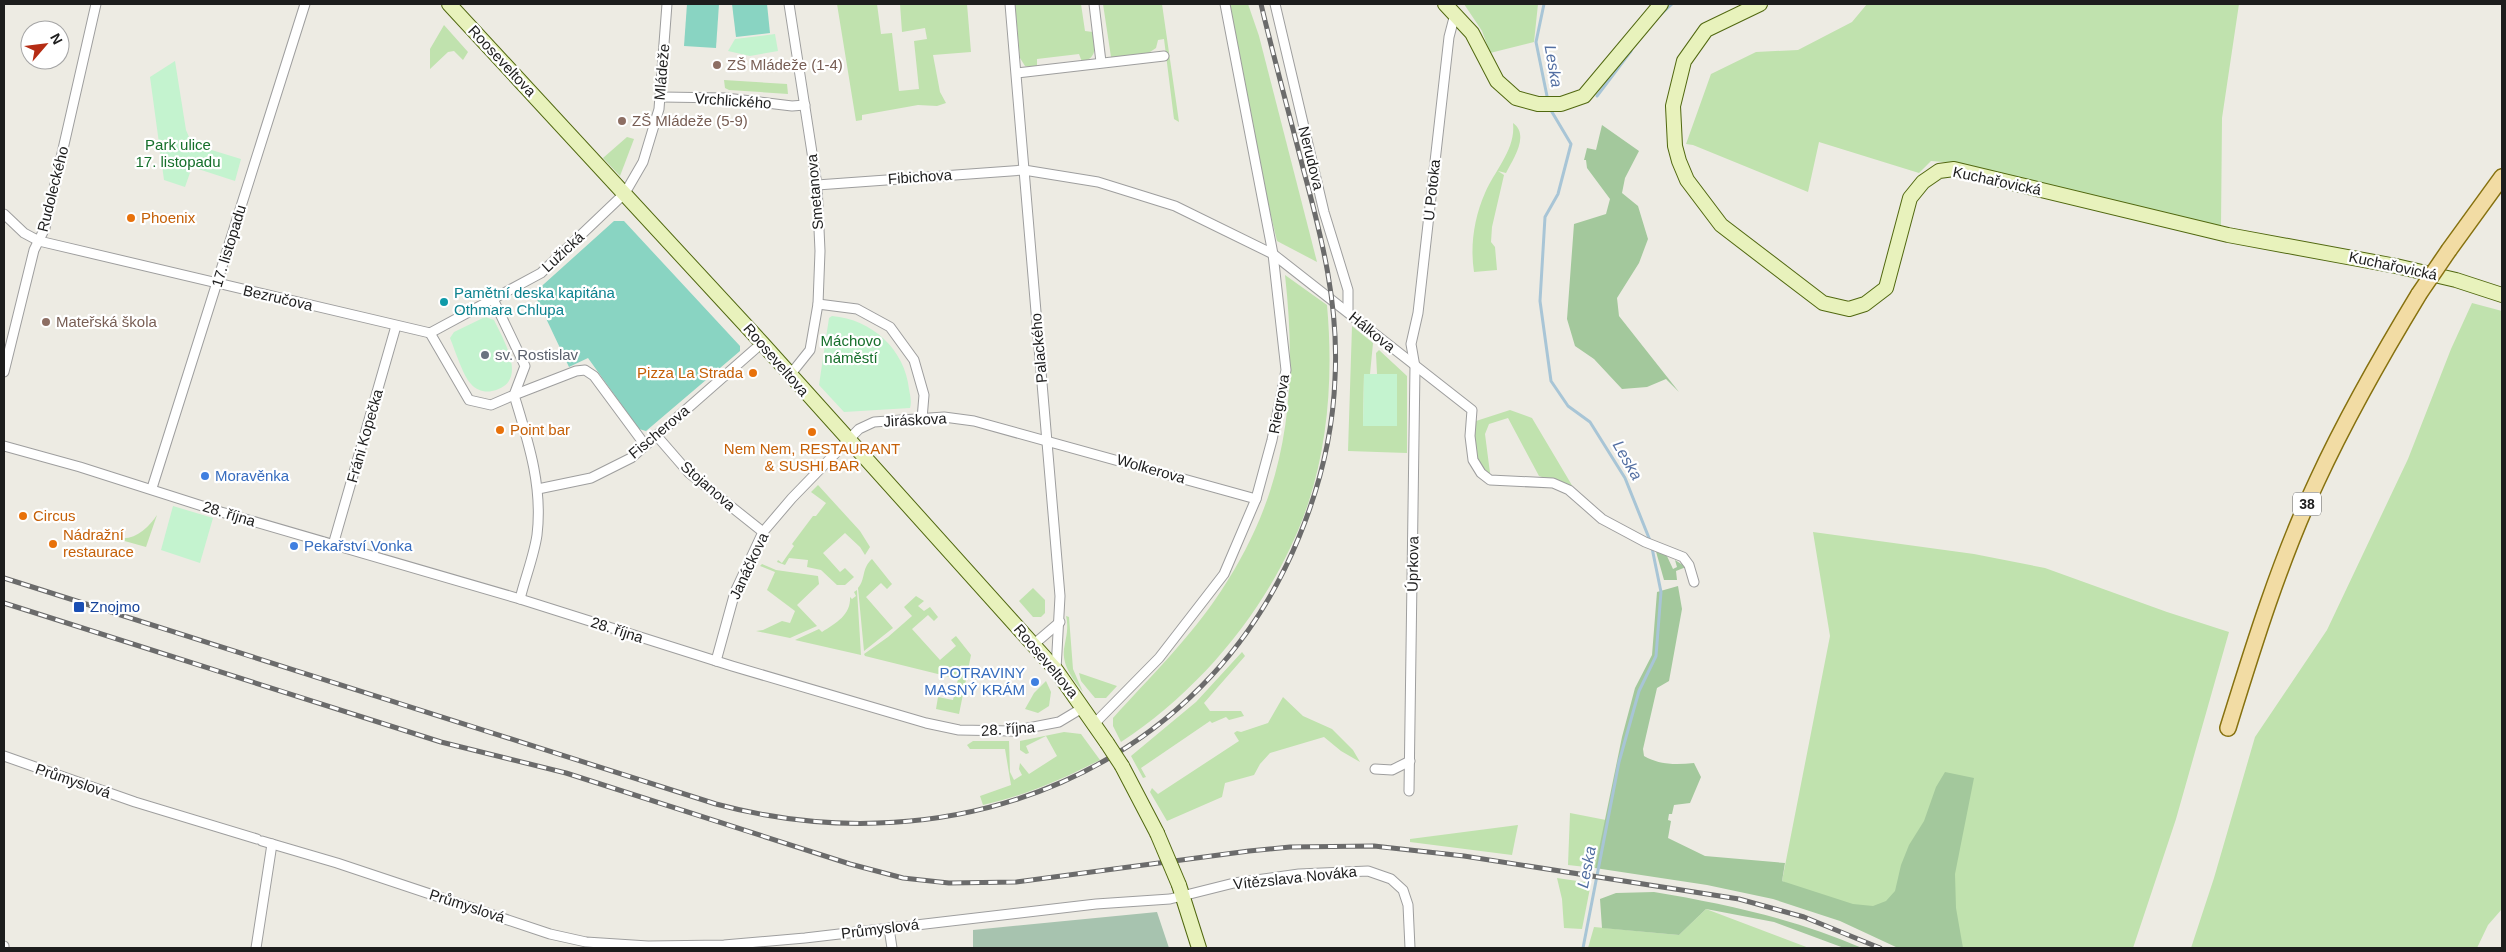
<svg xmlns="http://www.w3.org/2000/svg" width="2506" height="952" font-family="Arial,sans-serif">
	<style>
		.grass { fill: #c0e2ae }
		.forest { fill: #a3c89c }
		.cemetery { fill: #a7c3af }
		.park { fill: #c4f3cf }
		.pitch { fill: #89d4c2 }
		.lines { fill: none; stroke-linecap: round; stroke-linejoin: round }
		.stream { stroke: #a8c5d6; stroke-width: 3 }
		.street-casing { stroke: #9e9e9e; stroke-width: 11 }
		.secondary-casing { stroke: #516810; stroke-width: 16 }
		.primary-casing { stroke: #86710f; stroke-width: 18 }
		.street { stroke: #fff; stroke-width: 9 }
		.secondary { stroke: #e8f2bc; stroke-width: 14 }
		.primary { stroke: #f2dca4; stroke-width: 15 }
		.rail-casing { stroke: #6b6b6b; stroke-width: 5 }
		.rail { stroke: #fff; stroke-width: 3; stroke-dasharray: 9; stroke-linecap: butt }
		.secondary-bridge-casing { stroke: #516810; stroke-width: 16; stroke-linecap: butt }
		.primary-bridge-casing { stroke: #86710f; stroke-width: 18; stroke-linecap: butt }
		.secondary-bridge { stroke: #e8f2bc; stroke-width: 14 }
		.primary-bridge { stroke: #f2dca4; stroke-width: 15 }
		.education-dot { fill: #8d6e63; stroke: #fff; stroke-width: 2 }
		.food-dot { fill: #e8710a; stroke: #fff; stroke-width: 2 }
		.culture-dot { fill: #0f9aa8; stroke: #fff; stroke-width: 2 }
		.worship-dot { fill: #6b7280; stroke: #fff; stroke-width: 2 }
		.shop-dot { fill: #3f7fe0; stroke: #fff; stroke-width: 2 }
		.transit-dot { fill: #1a4fb4; stroke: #fff; stroke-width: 2 }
		.labels { text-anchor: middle; stroke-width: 4.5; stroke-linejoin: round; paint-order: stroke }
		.shield { fill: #fff; stroke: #616161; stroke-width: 1 }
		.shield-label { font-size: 14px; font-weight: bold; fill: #1d1d1d }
		.street-label { font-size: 15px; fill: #1d1d1d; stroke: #fff }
		.education-label { font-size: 15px; fill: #785e54; stroke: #fff; text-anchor: start }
		.park-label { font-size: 15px; fill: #166f2b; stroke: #fff }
		.food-label { font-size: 15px; fill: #c56008; stroke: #fff; text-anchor: start }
		.culture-label { font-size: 15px; fill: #0d838f; stroke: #fff; text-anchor: start }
		.worship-label { font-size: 15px; fill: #5b616d; stroke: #fff; text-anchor: start }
		.shop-label { font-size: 15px; fill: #366cbe; stroke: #fff; text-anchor: start }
		.transit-label { font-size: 15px; fill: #164399; stroke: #fff; text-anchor: start }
		.water-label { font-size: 16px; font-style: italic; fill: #536fa2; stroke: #fff }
	</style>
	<rect width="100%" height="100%" fill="#edebe3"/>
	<!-- grass -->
	<g class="grass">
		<path d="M837,4H877L881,34L892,33L899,91L919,89L914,41L927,39L925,28L902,32L900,4H967L971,52L933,55L940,92L946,103L937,106L918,105L862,115V120L856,121Z"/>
		<path d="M1015,4H1081L1085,31L1093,32C1095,46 1098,58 1082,62L1079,54L1037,59V66L1033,68L1025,66L1020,58Z"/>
		<path d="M1103,4H1162L1179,122L1174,119L1164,39L1158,40L1156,48L1147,54L1111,57Z"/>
		<path d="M1228,4H1248L1259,36L1317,262L1277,241L1264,187Z"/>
		<path d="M1464,4H1538L1534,42L1490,53L1482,31Z"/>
		<path d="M1867,4H2239L2222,118L2221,227L1956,163L1931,161L1919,173L1819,142L1808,192L1693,145L1686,144L1711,74L1756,52L1798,50L1852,22Z"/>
		<path d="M444,25L468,52L463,60L454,51L448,52L430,69V49Z"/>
		<path d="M724,80L787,84L788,94L729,90L725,88Z"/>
		<path d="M1513,123C1530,135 1513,159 1506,173L1498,171L1504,175L1492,227L1491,242L1495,247L1497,270L1474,272C1470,246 1474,218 1485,193C1495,170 1516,149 1513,123Z"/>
		<path d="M627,137L634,139L620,176L603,158Z"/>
		<path d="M1285,275L1327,305C1333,372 1329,440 1308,504C1276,599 1205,687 1121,742L1113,726V718C1150,677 1191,637 1221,591C1288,490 1298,393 1285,275Z"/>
		<path d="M2472,303L2502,311V909L2488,925L2477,948H2191L2214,878L2255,737L2327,630L2408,459L2451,349Z"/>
		<path d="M1352,326L1373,343L1370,374H1364L1363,426H1397V375L1377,374L1376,353L1379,350L1407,376V453L1348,451Z"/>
		<path d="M1510,410L1532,418L1573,487L1539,476L1508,418L1489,424L1485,434L1490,473H1485C1471,455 1474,442 1476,421Z"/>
		<path d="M818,485L860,531L870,547L865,555L860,547L845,533L823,553L840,572L845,568L854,577L845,585H837L821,570L807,567L808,560L789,558L785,565L777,562L778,560L782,563L794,546L792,544L813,516H816L826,503L811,492Z"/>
		<path d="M157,515L146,547L121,540L120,538C136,540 149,527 157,515Z"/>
		<path d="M1813,532L1974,554L2045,568L2167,612L2229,632L2176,819L2133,948H1926L1782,881L1830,636Z"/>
		<path d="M872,559L892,584L887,589L881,583L866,597L893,628L864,651L858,588C866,579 861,569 872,559Z"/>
		<path d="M762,564L776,570L818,576L819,584L797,605L817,626L790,638L756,631L763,630L782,621L790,623L795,611L767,590L775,572L760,566Z"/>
		<path d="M1033,588L1045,600V613L1041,617H1033L1019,601Z"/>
		<path d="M857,590L861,655L795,640L819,629L822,632C836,623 851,615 850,597L852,599L856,596L854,592Z"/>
		<path d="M916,596L924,601L918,606L924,611L930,607L938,617L934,621L928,615L912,629L940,660L956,646L951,640L956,636L971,655L959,714L936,709L938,697L953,700L958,679L865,656L864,654L888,637L912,616L904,607Z"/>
		<path d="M1066,616L1069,617L1073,669L1083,692C1073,679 1062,666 1064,649C1066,637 1069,628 1066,616Z"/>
		<path d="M1242,652L1245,656L1204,703L1210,711H1241L1244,716L1229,720L1226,717L1212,723L1210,721L1141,768L1146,777L1143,778L1131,756L1196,702Z"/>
		<path d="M1079,673L1117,686L1106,698H1095L1081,681Z"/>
		<path d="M1046,681L1051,692L1049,706L1038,713L1025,709L1034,693Z"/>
		<path d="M1283,697L1303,716L1332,729L1353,750L1360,762L1341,751L1324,737L1270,753L1260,764L1254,775L1225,783L1222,797L1167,821L1150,792L1152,788L1158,794L1239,741L1234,733L1237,731L1241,732L1268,723Z"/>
		<path d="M1064,732L1081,734L1100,760C1063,779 1024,796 983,805L980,796L1011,785L1005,749H970L967,745L973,741H1009L1010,772L1014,780L1022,775L1019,769L1020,763L1029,774L1057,756L1046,736L1026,746L1029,753L1026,754L1020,750V741Z"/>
		<path d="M1570,813L1606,820L1595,868L1568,865Z"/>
		<path d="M1518,825L1512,855L1410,842V839Z"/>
		<path d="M1557,878L1591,883L1582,929L1564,928L1562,899Z"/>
		<path d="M1706,909L1809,948H1588L1594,927L1679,935Z"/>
	</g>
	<!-- forest -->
	<g class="forest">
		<path d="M1602,125L1639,151L1625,178L1622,193L1638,206L1648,239L1639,263L1617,298L1619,316L1679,392L1666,379L1647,387L1622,389L1594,359L1575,346L1567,319L1574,224L1606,214L1610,199L1587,168L1586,160H1584L1587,148L1596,150Z"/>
		<path d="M1655,548L1666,554L1673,569L1677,567L1675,560L1686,567L1676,571L1677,580H1664Z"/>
		<path d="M1678,586L1682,609L1669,681L1657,688L1643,749L1644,756C1660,765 1676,765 1694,763L1701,777L1690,803L1674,805L1672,814H1669L1668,820L1671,821L1668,838L1705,856L1785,863L1782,881L1853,904L1873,906L1886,901L1895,891L1901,865L1909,845L1924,821L1936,787L1945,772L1974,778L1955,874L1956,908L1963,948H1898L1840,921L1773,899L1707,885L1595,868L1622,737L1635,688L1652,655L1657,592Z"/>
		<path d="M1654,892C1726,904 1795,919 1862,948H1844L1774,922L1706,909L1679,935L1602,928L1600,899L1616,893Z"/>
	</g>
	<!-- cemetery -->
	<path class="cemetery" d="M1157,912L1169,948H973V930Z"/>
	<!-- park -->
	<g class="park">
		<path d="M775,34L778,51L750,56L728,51L735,39Z"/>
		<path d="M175,61L186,130L192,144L241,159L235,181L192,167L185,187L164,180L150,77Z"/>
		<path d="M832,316C872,319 905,350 909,389C910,395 912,402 910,408L844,412L819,385L829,318Z"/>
		<path d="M485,317L494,320C504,341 530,383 492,391C485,393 476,390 471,384C463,376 455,350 450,338L454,332Z"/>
		<path d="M1364,374H1397V426H1363Z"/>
		<path d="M173,506L213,518L200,563L161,550Z"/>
	</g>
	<!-- pitch -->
	<g class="pitch">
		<path d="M687,4H719L716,48L684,46Z"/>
		<path d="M732,4H767L770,33L736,37Z"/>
		<path d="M614,221H624L740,346V351L646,431L639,429L588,358L569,367L534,293Z"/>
	</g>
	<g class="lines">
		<!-- stream -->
		<g class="stream">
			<path d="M1544,4L1536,42L1548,101"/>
			<path d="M1660,15L1672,4"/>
			<path d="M1597,96L1631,51"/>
			<path d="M1549,107L1571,144L1558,194L1545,217L1540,301L1551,381L1568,406L1590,422L1625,478L1651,543L1661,592L1656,656L1639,691L1619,762L1583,948"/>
		</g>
		<!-- street casing -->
		<g class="street-casing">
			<g id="street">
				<path d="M789,4L817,185L820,251L818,304L810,350L790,375"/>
				<path d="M1010,4L1060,596L1056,670"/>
				<path d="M1094,4L1101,62"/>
				<path d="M1275,4L1324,212L1348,290V312"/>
				<path d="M1017,73L1164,56"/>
				<path d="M662,97L726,98L792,106L805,105"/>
				<path d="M817,185L1024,170L1098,182L1175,206L1273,254L1472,410L1470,436L1473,460L1481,473L1490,480L1553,483L1569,490L1602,519L1645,542L1683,557L1689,565L1694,582"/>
				<path d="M4,214L24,233L39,241L430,333"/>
				<path d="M818,304L857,309L890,327L914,360L924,395L922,419"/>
				<path d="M430,333L541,273L625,193L643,162L659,109L667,4"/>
				<path d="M430,333L469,400L491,405L514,395L525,366L493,299"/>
				<path d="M4,372L34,250L45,228L96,4"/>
				<path d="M656,435L689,473L763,532"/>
				<path d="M4,446L80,467L221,512L520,599L732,666L926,723L959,730L1012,731L1059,722L1084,707"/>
				<path d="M152,488L305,4"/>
				<path d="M538,489L591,478L631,458L762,343"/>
				<path d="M333,545L396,326"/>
				<path d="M520,599C525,578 534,556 537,535C543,486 528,441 514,395L576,371L585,370L594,376L645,445"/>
				<path d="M1033,645L1060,622"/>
				<path d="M716,661L735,592L763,532L792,498L859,429L874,422L944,417L974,421L1256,499"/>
				<path d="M1095,723L1159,658L1224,574L1256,499L1272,440L1286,370L1273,254L1225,4"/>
				<path d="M4,756L135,802L257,839"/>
				<path d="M1375,769L1392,770L1410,761"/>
				<path d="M1409,791L1415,367L1411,344L1418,313L1449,37L1455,14"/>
				<path d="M262,841L337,863L550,934L586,942L648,946L724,945L805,938L1096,904L1170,899L1234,883L1299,874L1368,871L1391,879L1403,890L1408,905L1410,948"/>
				<path d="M889,928L892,948"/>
				<path d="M4,946V948"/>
				<path d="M256,948L272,844"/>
			</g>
		</g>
		<!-- secondary casing -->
		<g class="secondary-casing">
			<g id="secondary">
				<path d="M449,4L762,343L1056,670L1107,743"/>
				<path d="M1445,4L1472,33L1497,81L1516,98L1538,104H1561L1584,96L1661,4"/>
				<path d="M1760,4L1706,30L1684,61L1673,106L1675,146L1679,161L1687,180L1721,225L1823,303L1849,309L1865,304L1886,288L1910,198L1923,182L1939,171L1954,169L2228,235L2396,266L2456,280L2502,295"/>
				<path d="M1122,766L1157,833"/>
				<path d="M1179,885L1199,948"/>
			</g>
		</g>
		<!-- primary casing -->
		<g class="primary-casing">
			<g id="primary">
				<path d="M2449,250L2502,177"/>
				<path d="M2228,728C2254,644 2280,560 2317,481C2347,416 2382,355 2419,294"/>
			</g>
		</g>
		<!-- street -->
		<use href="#street" class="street"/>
		<!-- secondary -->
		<use href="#secondary" class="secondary"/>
		<!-- primary -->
		<use href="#primary" class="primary"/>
		<!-- rail casing -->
		<g class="rail-casing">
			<g id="rail">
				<path d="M4,578L716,804C954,868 1203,772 1299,537C1320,486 1333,433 1335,378C1339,306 1322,238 1303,168C1289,113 1274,59 1261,4"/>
				<path d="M4,603L441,742L566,773L850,864L903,878L949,883L1016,882L1249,851L1290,847L1374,846L1464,856L1739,899L1804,917L1880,948"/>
			</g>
		</g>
		<!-- rail -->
		<use href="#rail" class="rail"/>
		<!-- secondary-bridge casing -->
		<g class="secondary-bridge-casing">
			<g id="secondary-bridge">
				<path d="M1107,743L1122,766"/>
				<path d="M1157,833L1179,885"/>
			</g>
		</g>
		<!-- primary-bridge casing -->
		<g class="primary-bridge-casing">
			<path id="primary-bridge" d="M2419,294L2449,250"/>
		</g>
		<!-- secondary-bridge -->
		<use href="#secondary-bridge" class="secondary-bridge"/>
		<!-- primary-bridge -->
		<use href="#primary-bridge" class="primary-bridge"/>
	</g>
	<!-- markers -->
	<g class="education-dot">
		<circle cx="717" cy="65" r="5"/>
		<circle cx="622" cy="121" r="5"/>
		<circle cx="46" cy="322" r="5"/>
	</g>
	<g class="food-dot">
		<circle cx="131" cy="218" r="5"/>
		<circle cx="753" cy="373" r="5"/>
		<circle cx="500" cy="430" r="5"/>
		<circle cx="812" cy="432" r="5"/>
		<circle cx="23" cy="516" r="5"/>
		<circle cx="53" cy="544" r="5"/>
	</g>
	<circle class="culture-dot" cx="444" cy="302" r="5"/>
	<circle class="worship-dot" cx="485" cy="355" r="5"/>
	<g class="shop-dot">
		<circle cx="205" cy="476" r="5"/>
		<circle cx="294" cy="546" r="5"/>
		<circle cx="1035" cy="682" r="5"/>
	</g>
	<rect class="transit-dot" x="73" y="601" width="12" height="12" rx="2.5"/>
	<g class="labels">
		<!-- shield labels -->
		<rect class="shield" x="2293" y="492.5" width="28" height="23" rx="4"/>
		<g class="shield-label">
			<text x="2307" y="509">38</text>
		</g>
		<!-- street labels -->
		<g class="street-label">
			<text transform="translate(502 61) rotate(47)" y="5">Rooseveltova</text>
			<text transform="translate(662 72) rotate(-85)" y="5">Mládeže</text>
			<text transform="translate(733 101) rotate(4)" y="5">Vrchlického</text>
			<text transform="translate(1311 158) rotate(76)" y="5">Nerudova</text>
			<text transform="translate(920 177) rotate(-4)" y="5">Fibichova</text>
			<text transform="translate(1997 181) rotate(12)" y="5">Kuchařovická</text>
			<text transform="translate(53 189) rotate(-76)" y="5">Rudoleckého</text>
			<text transform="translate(1432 190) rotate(-84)" y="5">U Potoka</text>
			<text transform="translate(815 192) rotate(-95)" y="5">Smetanova</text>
			<text transform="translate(229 246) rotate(-73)" y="5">17. listopadu</text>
			<text transform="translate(563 252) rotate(-43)" y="5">Lužická</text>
			<text transform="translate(2393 266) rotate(12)" y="5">Kuchařovická</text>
			<text transform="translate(278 298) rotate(13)" y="5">Bezručova</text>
			<text transform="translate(1372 332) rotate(39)" y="5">Hálkova</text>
			<text transform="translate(1039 348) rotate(-95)" y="5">Palackého</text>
			<text transform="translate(776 360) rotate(49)" y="5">Rooseveltova</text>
			<text transform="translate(1279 404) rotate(-80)" y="5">Riegrova</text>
			<text transform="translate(915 420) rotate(-3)" y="5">Jiráskova</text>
			<text transform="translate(659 432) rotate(-40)" y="5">Fischerova</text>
			<text transform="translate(365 436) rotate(-74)" y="5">Fráni Kopečka</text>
			<text transform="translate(1151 469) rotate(16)" y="5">Wolkerova</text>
			<text transform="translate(708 486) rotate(41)" y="5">Stojanova</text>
			<text transform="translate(229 514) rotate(17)" y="5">28. října</text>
			<text transform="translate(1413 564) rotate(-89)" y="5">Úprkova</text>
			<text transform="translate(749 566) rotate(-65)" y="5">Janáčkova</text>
			<text transform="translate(617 630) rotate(18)" y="5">28. října</text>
			<text transform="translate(1046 661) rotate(50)" y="5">Rooseveltova</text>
			<text transform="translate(1008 729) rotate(-4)" y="5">28. října</text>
			<text transform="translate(73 781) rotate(19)" y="5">Průmyslová</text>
			<text transform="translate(1295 878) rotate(-6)" y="5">Vítězslava Nováka</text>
			<text transform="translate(467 906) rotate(18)" y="5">Průmyslová</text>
			<text transform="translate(880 929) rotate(-7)" y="5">Průmyslová</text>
		</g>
		<!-- education labels -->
		<g class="education-label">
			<text x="727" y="70">ZŠ Mládeže (1-4)</text>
			<text x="632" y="126">ZŠ Mládeže (5-9)</text>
			<text x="56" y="327">Mateřská škola</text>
		</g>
		<!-- park labels -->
		<g class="park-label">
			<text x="178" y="150">Park ulice<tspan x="178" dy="17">17. listopadu</tspan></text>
			<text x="851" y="346">Máchovo<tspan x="851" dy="17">náměstí</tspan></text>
		</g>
		<!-- food labels -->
		<g class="food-label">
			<text x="141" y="223">Phoenix</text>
			<text x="743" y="378" text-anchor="end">Pizza La Strada</text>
			<text x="510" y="435">Point bar</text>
			<text x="812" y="454" text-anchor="middle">Nem Nem, RESTAURANT<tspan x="812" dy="17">&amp; SUSHI BAR</tspan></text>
			<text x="33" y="521">Circus</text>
			<text x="63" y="540">Nádražní<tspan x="63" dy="17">restaurace</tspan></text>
		</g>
		<!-- culture labels -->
		<g class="culture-label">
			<text x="454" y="298">Pamětní deska kapitána<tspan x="454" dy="17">Othmara Chlupa</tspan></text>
		</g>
		<!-- worship labels -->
		<g class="worship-label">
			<text x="495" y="360">sv. Rostislav</text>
		</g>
		<!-- shop labels -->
		<g class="shop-label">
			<text x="215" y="481">Moravěnka</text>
			<text x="304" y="551">Pekařství Vonka</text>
			<text x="1025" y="678" text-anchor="end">POTRAVINY<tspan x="1025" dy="17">MASNÝ KRÁM</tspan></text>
		</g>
		<!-- transit labels -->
		<g class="transit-label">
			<text x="90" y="612">Znojmo</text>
		</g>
		<!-- water labels -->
		<g class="water-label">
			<text transform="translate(1554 66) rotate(80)" y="6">Leska</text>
			<text transform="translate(1628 460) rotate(60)" y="6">Leska</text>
			<text transform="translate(1586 867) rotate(-79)" y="6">Leska</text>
		</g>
	</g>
	<!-- border -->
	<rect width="2506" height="952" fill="none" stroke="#1d1d1d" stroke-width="10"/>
	<!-- north arrow -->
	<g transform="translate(45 45) rotate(62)"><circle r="24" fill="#ffffff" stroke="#a5a5a5"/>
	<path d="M0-4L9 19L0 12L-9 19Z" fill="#b52c14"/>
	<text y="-8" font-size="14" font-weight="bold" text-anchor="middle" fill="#1d1d1d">N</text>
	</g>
</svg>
